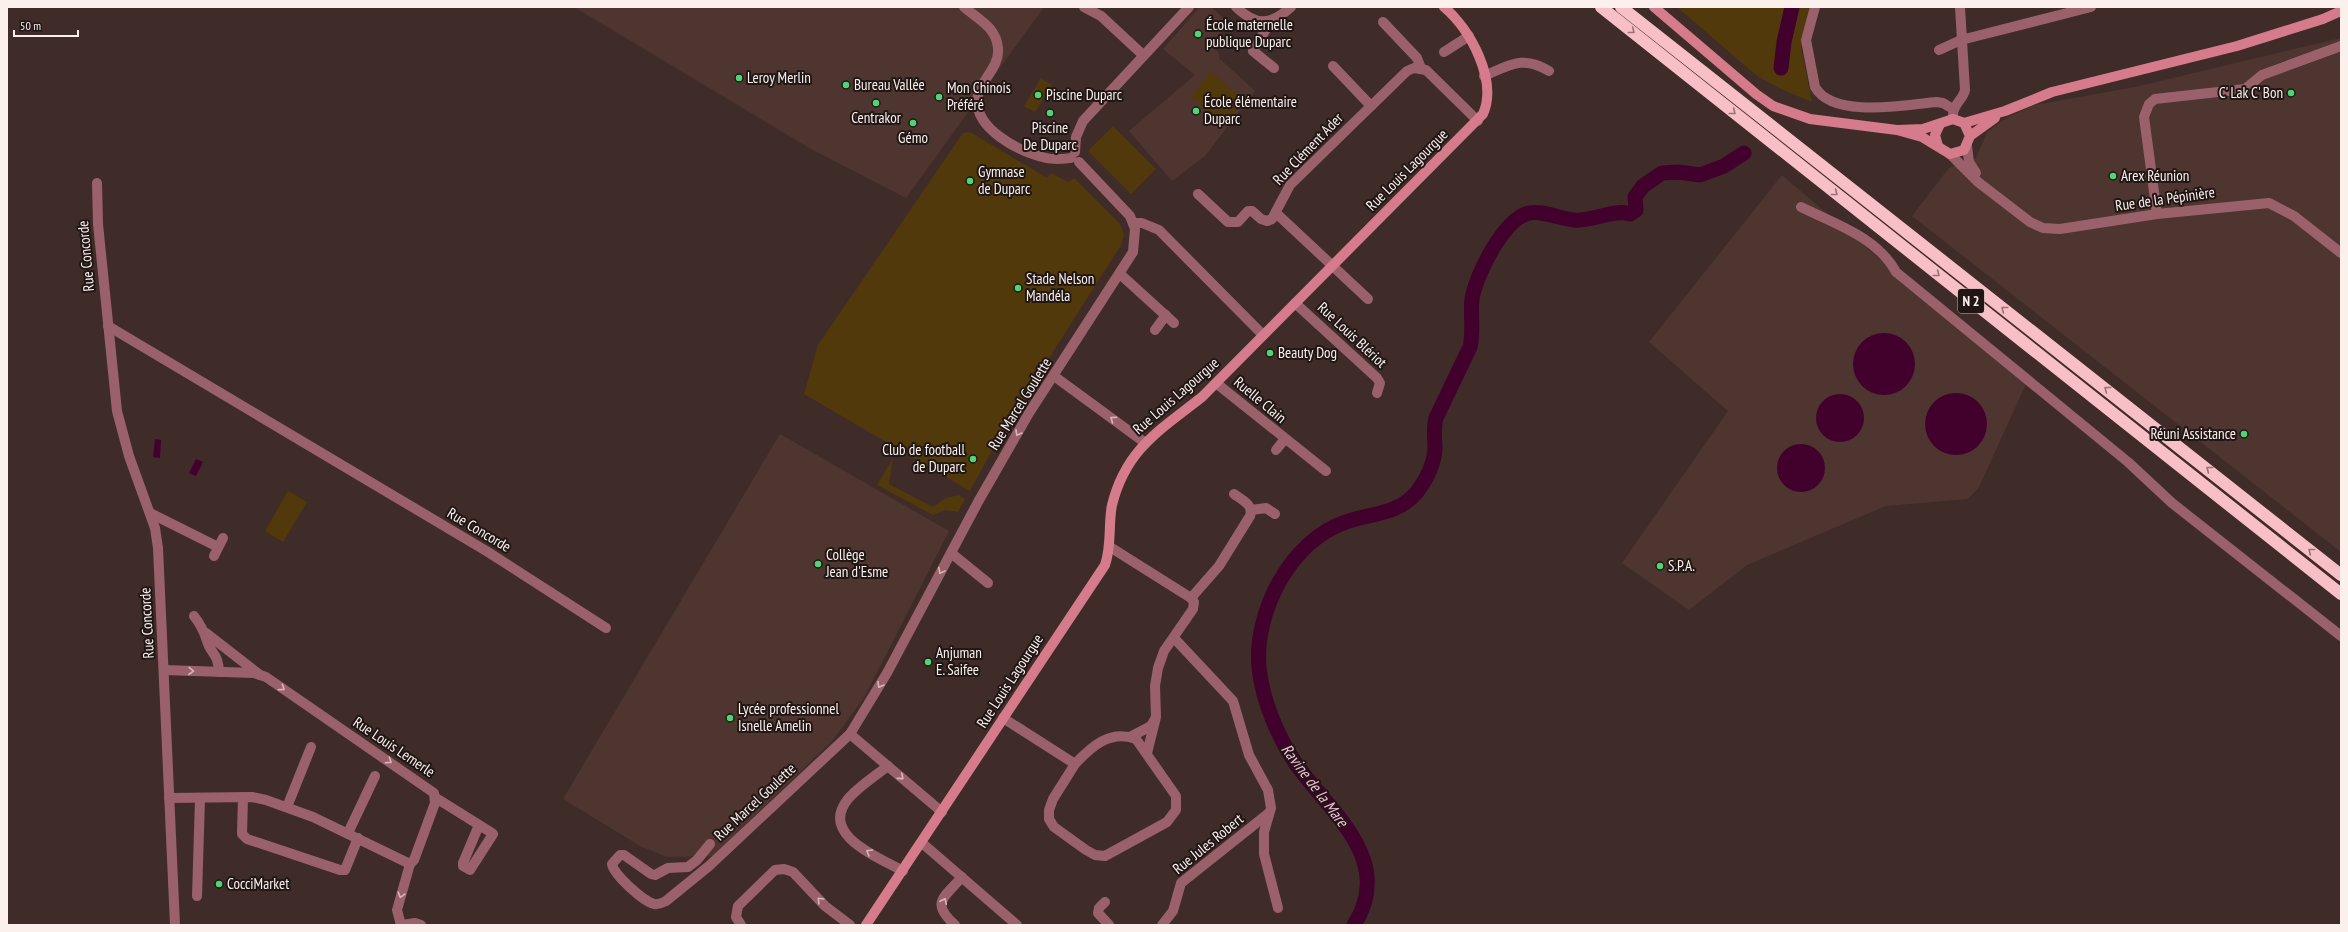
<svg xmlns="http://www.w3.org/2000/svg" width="2348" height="932" font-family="'PT Sans Narrow',sans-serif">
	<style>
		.built { fill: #4e3530 }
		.green { fill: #51390b }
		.water { fill: #42002d }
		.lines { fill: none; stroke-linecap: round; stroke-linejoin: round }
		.river { stroke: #42002d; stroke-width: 15 }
		.street { stroke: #9b616b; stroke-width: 10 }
		.secondary { stroke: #d67b8b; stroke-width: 10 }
		.highway { stroke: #f9bfc7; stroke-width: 12 }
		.oneway { stroke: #977377 }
		.oneway2 { stroke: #d5b7b9 }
		.poi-dot { fill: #4ed675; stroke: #201715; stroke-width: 1.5 }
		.labels { text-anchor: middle; stroke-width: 4; stroke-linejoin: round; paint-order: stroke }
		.shield { fill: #201715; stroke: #baafac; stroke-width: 1 }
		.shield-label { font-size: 14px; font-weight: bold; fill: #fcf0ed }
		.poi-label { font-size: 15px; fill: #fcf0ed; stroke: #201715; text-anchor: start }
		.street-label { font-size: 15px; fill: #fcf0ed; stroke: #201715 }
		.water-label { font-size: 16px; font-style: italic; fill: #f9bbdc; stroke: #201715 }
	</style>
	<rect width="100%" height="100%" fill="#3f2c28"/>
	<!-- built -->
	<g class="built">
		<path d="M574,7H1044L906,198L811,149Z"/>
		<path d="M1200,7H1211L1229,23L1210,45L1219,53V58L1255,91L1205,156L1172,181L1129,131L1195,75L1163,49Z"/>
		<path d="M2341,38V552L1912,216L1949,168L1976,158L1987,132L2008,117L2035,105L2135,87Z"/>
		<path d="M1782,175L2026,384L1979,487L1968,499L1886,506L1747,565L1689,610L1622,563L1728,411L1649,342Z"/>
		<path d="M780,434L949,531L865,696L833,740L713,856L667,857L640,846L563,799Z"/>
	</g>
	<!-- green -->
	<g class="green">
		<path d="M1677,7H1813L1801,47L1812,102L1781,89L1757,76Z"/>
		<path d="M1211,71L1244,101L1222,127L1191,96Z"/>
		<path d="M1041,78L1052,85L1035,112L1024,106Z"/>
		<path d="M1113,126L1156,169L1131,194L1088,151Z"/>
		<path d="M970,132L1047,178L1051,173L1068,182L1074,178L1120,224L1124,235L1121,245L1002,432L970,491L804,394L818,345L963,133Z"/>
		<path d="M893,458L889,484L933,507L946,498L959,495L965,499L958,512L946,510L933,515L877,485Z"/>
		<path d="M288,491L307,502L283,542L265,531Z"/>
	</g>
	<!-- water -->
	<g class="water">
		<circle cx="1884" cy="364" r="31"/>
		<circle cx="1956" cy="424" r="31"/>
		<circle cx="1840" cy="418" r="24"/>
		<path d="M155,439L161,440L160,458L153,457Z"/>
		<circle cx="1801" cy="468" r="24"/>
		<path d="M196,459L203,462L196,476L189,473Z"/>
	</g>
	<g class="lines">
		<!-- river -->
		<g class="river">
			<path d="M1781,68L1784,42L1792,7"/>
			<path d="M1354,925C1396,860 1329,811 1296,764C1278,737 1262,700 1259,667C1254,612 1291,540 1346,522C1371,513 1398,515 1417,492C1426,480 1434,464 1435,449C1435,438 1433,429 1436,418L1470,347C1474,331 1470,315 1472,299C1476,274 1504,219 1529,213C1542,210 1560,219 1574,220C1592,222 1615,208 1630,214L1636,210L1635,197L1643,186L1662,173L1678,172L1700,175L1724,166L1744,153"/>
		</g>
		<!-- street -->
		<g class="street">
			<path d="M964,7C979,20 996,27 998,48C1000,66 982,79 978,95C971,128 1020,152 1046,158C1054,160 1062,159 1071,158"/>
			<path d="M1084,7L1101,16L1143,55"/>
			<path d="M1236,7C1257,27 1271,25 1291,7"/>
			<path d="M1815,7L1806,40L1815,87C1833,119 1906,105 1936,102L1943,103L1953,109"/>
			<path d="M1271,21L1253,51L1274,68"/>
			<path d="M1383,22L1417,58L1421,68"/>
			<path d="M1939,50L1961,40L2091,7"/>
			<path d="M1444,52L1469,36"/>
			<path d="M1333,66L1371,106"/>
			<path d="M1484,76C1510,65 1523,55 1549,71"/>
			<path d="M1953,115C1953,104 1963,100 1965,90L1960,7"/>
			<path d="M1967,146L1969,162L1976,173"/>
			<path d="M1075,152L1076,137L1083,121L1189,7"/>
			<path d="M1950,154L1978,182L2030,222L2043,228L2060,229L2157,214L2269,203L2294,216L2341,253"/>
			<path d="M97,183L98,224L117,411L129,456L155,528L158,548L175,925"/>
			<path d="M1198,194L1228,222H1238L1248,211H1252L1261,219L1267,221L1272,219L1290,185L1407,71L1414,68L1426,70L1478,121"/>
			<path d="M1801,207C1835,224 1877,237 1896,272L2128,462L2172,503L2341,636"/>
			<path d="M1276,213L1368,299"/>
			<path d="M2157,214L2144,117L2149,104L2155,99L2245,89L2262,75L2341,46"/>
			<path d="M1133,223H1142L1159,230L1263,335"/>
			<path d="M1120,274L1174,323"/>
			<path d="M1295,303L1377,378L1380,383L1377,393"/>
			<path d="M108,326L488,552L606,628"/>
			<path d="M1155,330L1166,315"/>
			<path d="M1054,376L1144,442"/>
			<path d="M1216,383L1326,471"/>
			<path d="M1276,450L1284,440"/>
			<path d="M1251,510L1266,508L1275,514"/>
			<path d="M150,513L218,547"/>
			<path d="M1110,547L1191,598L1194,602L1193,609L1164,651L1158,668L1155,686L1156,717L1147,753"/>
			<path d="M951,553L988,583"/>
			<path d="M214,556L223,538"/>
			<path d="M1191,598L1219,566L1250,516C1254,505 1242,500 1234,494"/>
			<path d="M194,616C201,625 204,631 207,641C211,655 218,652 219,672"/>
			<path d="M206,633L260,675"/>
			<path d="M1174,638L1233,701L1249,755L1268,790L1271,808L1264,832V854L1278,908"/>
			<path d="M164,670L254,673L266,677L434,793L435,803L414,860L410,864L397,910L401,925"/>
			<path d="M1003,718L1075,764L1053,799L1049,810V819L1054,827L1086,850L1095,855L1105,856L1167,822L1176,810V796L1136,739C1110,729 1091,747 1075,764"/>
			<path d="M850,734L942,812"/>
			<path d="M1130,737L1151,726L1155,719"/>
			<path d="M888,766C875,776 858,787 848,799C819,835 878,857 903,871"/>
			<path d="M243,797L242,834L247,839L340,870H345L358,838"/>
			<path d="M169,798L252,797L266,800L313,817L410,864"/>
			<path d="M436,798L492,833L493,834L470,870L463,866V863L479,825"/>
			<path d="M287,807L311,747"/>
			<path d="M348,833L375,776"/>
			<path d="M922,843L1017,925"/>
			<path d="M710,844L697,860L688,867L668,868L655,875L651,874L624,855H620L612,864C614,875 643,901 654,904C659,905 662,903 666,901L709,866L850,734L887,673L978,502L1029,413L1133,252L1135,229L1130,216L1079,162"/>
			<path d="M197,896L200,799"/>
			<path d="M1105,902L1099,908L1098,913L1109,925"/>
			<path d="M402,925L415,923L421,925"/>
			<path d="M741,925L736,917L738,906L775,870L784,869L793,872L825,906L850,925"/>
			<path d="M955,925C930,902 944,898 962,877"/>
			<path d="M1162,925L1173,911L1181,883L1269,813"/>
		</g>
		<!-- secondary -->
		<g class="secondary">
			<path d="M1654,7L1756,94L1773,106L1810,119L1897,130L1922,137L1950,154L1964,150L1970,136L1964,123L1953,119L1923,129L1897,130"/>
			<path d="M1964,123L2005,111L2052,92L2237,46L2323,19L2341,11"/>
			<path d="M1970,136L1995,118"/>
			<path d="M1938,146L1935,135L1940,124"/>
			<path d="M866,925L1105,565C1112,545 1108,525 1112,505C1126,449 1160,430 1202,397L1483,114C1498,80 1470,29 1444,7"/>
		</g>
		<!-- highway -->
		<g class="highway">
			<path d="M1601,7L2341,594"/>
			<path d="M1621,7L2341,575"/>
		</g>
	</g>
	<!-- one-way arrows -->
	<defs><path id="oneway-chevron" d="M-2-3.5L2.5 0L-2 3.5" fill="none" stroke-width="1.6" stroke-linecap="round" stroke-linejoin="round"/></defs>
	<g class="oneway">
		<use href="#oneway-chevron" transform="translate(1632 31) rotate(39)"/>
		<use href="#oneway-chevron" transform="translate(1733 112) rotate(39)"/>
		<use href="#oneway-chevron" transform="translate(1835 193) rotate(38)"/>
		<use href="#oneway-chevron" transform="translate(1937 274) rotate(38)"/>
		<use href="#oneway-chevron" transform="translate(2004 309) rotate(-142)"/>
		<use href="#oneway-chevron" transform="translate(2107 389) rotate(-142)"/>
		<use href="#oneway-chevron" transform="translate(2209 469) rotate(-142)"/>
		<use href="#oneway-chevron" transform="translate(2311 551) rotate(-141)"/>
	</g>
	<g class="oneway2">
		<use href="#oneway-chevron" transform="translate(1113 419) rotate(-144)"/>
		<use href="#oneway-chevron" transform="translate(1018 433) rotate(120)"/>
		<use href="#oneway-chevron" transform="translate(941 571) rotate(118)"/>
		<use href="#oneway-chevron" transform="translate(191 671) rotate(2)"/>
		<use href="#oneway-chevron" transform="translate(880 685) rotate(121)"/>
		<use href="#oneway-chevron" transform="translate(282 688) rotate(34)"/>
		<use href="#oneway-chevron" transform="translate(389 761) rotate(34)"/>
		<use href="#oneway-chevron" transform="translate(901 777) rotate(41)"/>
		<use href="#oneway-chevron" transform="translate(869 852) rotate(-150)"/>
		<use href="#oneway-chevron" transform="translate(401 895) rotate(106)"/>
		<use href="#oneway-chevron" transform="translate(820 900) rotate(-134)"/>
		<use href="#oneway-chevron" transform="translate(944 901) rotate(-65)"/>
	</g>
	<!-- markers -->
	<g class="poi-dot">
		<circle cx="1198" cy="34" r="4"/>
		<circle cx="739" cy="78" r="4"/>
		<circle cx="846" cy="85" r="4"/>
		<circle cx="2291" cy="93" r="4"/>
		<circle cx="1038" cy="95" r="4"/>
		<circle cx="939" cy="97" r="4"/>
		<circle cx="876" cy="103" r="4"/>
		<circle cx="1196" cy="111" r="4"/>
		<circle cx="1050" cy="113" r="4"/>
		<circle cx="913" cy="123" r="4"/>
		<circle cx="2113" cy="176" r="4"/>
		<circle cx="970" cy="181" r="4"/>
		<circle cx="1018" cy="288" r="4"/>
		<circle cx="1270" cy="353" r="4"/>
		<circle cx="2244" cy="434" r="4"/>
		<circle cx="973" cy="459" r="4"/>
		<circle cx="818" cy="564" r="4"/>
		<circle cx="1660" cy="566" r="4"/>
		<circle cx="928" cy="662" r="4"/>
		<circle cx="730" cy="718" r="4"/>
		<circle cx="219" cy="884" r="4"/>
	</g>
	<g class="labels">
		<!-- shield labels -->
		<rect class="shield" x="1958" y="289" width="26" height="24" rx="3"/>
		<g class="shield-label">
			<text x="1971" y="306">N 2</text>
		</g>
		<!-- poi labels -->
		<g class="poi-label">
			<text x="1206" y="30">École maternelle<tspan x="1206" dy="17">publique Duparc</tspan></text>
			<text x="747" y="83">Leroy Merlin</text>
			<text x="854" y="90">Bureau Vallée</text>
			<text x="947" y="93">Mon Chinois<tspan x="947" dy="17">Préféré</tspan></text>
			<text x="2283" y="98" text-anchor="end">C' Lak C' Bon</text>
			<text x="1046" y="100">Piscine Duparc</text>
			<text x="1204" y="107">École élémentaire<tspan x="1204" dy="17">Duparc</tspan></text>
			<text x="876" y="123" text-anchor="middle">Centrakor</text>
			<text x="1050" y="133" text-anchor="middle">Piscine<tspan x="1050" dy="17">De Duparc</tspan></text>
			<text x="913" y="143" text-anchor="middle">Gémo</text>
			<text x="978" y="177">Gymnase<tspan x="978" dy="17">de Duparc</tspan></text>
			<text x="2121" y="181">Arex Réunion</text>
			<text x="1026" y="284">Stade Nelson<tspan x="1026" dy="17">Mandéla</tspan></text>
			<text x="1278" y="358">Beauty Dog</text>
			<text x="2236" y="439" text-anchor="end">Réuni Assistance</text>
			<text x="965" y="455" text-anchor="end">Club de football<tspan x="965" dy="17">de Duparc</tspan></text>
			<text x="826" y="560">Collège<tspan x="826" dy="17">Jean d'Esme</tspan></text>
			<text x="1668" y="571">S.P.A.</text>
			<text x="936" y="658">Anjuman<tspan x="936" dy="17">E. Saifee</tspan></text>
			<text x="738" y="714">Lycée professionnel<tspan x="738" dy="17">Isnelle Amelin</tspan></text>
			<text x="227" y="889">CocciMarket</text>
		</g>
		<!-- street labels -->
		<g class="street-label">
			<text transform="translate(1308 149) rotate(-46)" y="5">Rue Clément Ader</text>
			<text transform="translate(1407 170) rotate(-45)" y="5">Rue Louis Lagourgue</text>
			<text transform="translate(2165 199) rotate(-8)" y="5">Rue de la Pépinière</text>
			<text transform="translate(86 256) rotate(-95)" y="5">Rue Concorde</text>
			<text transform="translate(1352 335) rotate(43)" y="5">Rue Louis Blériot</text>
			<text transform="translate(1176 396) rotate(-41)" y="5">Rue Louis Lagourgue</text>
			<text transform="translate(1260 400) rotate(40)" y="5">Ruelle Clain</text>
			<text transform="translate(1020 404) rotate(-58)" y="5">Rue Marcel Goulette</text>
			<text transform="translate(479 530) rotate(31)" y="5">Rue Concorde</text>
			<text transform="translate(147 623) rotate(-93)" y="5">Rue Concorde</text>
			<text transform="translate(1010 681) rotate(-57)" y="5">Rue Louis Lagourgue</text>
			<text transform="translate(394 747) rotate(34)" y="5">Rue Louis Lemerle</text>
			<text transform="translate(755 802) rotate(-43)" y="5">Rue Marcel Goulette</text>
			<text transform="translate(1208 844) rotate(-39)" y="5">Rue Jules Robert</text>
		</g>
		<!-- water labels -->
		<g class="water-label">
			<text transform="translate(1315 785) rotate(53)" y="6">Ravine de la Mare</text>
		</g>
	</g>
	<!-- border -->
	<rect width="2348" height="932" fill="none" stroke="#fcf0ed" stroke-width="16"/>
	<!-- scale -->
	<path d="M14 30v6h64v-6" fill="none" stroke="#fcf0ed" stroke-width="2"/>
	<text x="20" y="30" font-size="12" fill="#fcf0ed" stroke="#201715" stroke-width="3" paint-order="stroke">50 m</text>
</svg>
